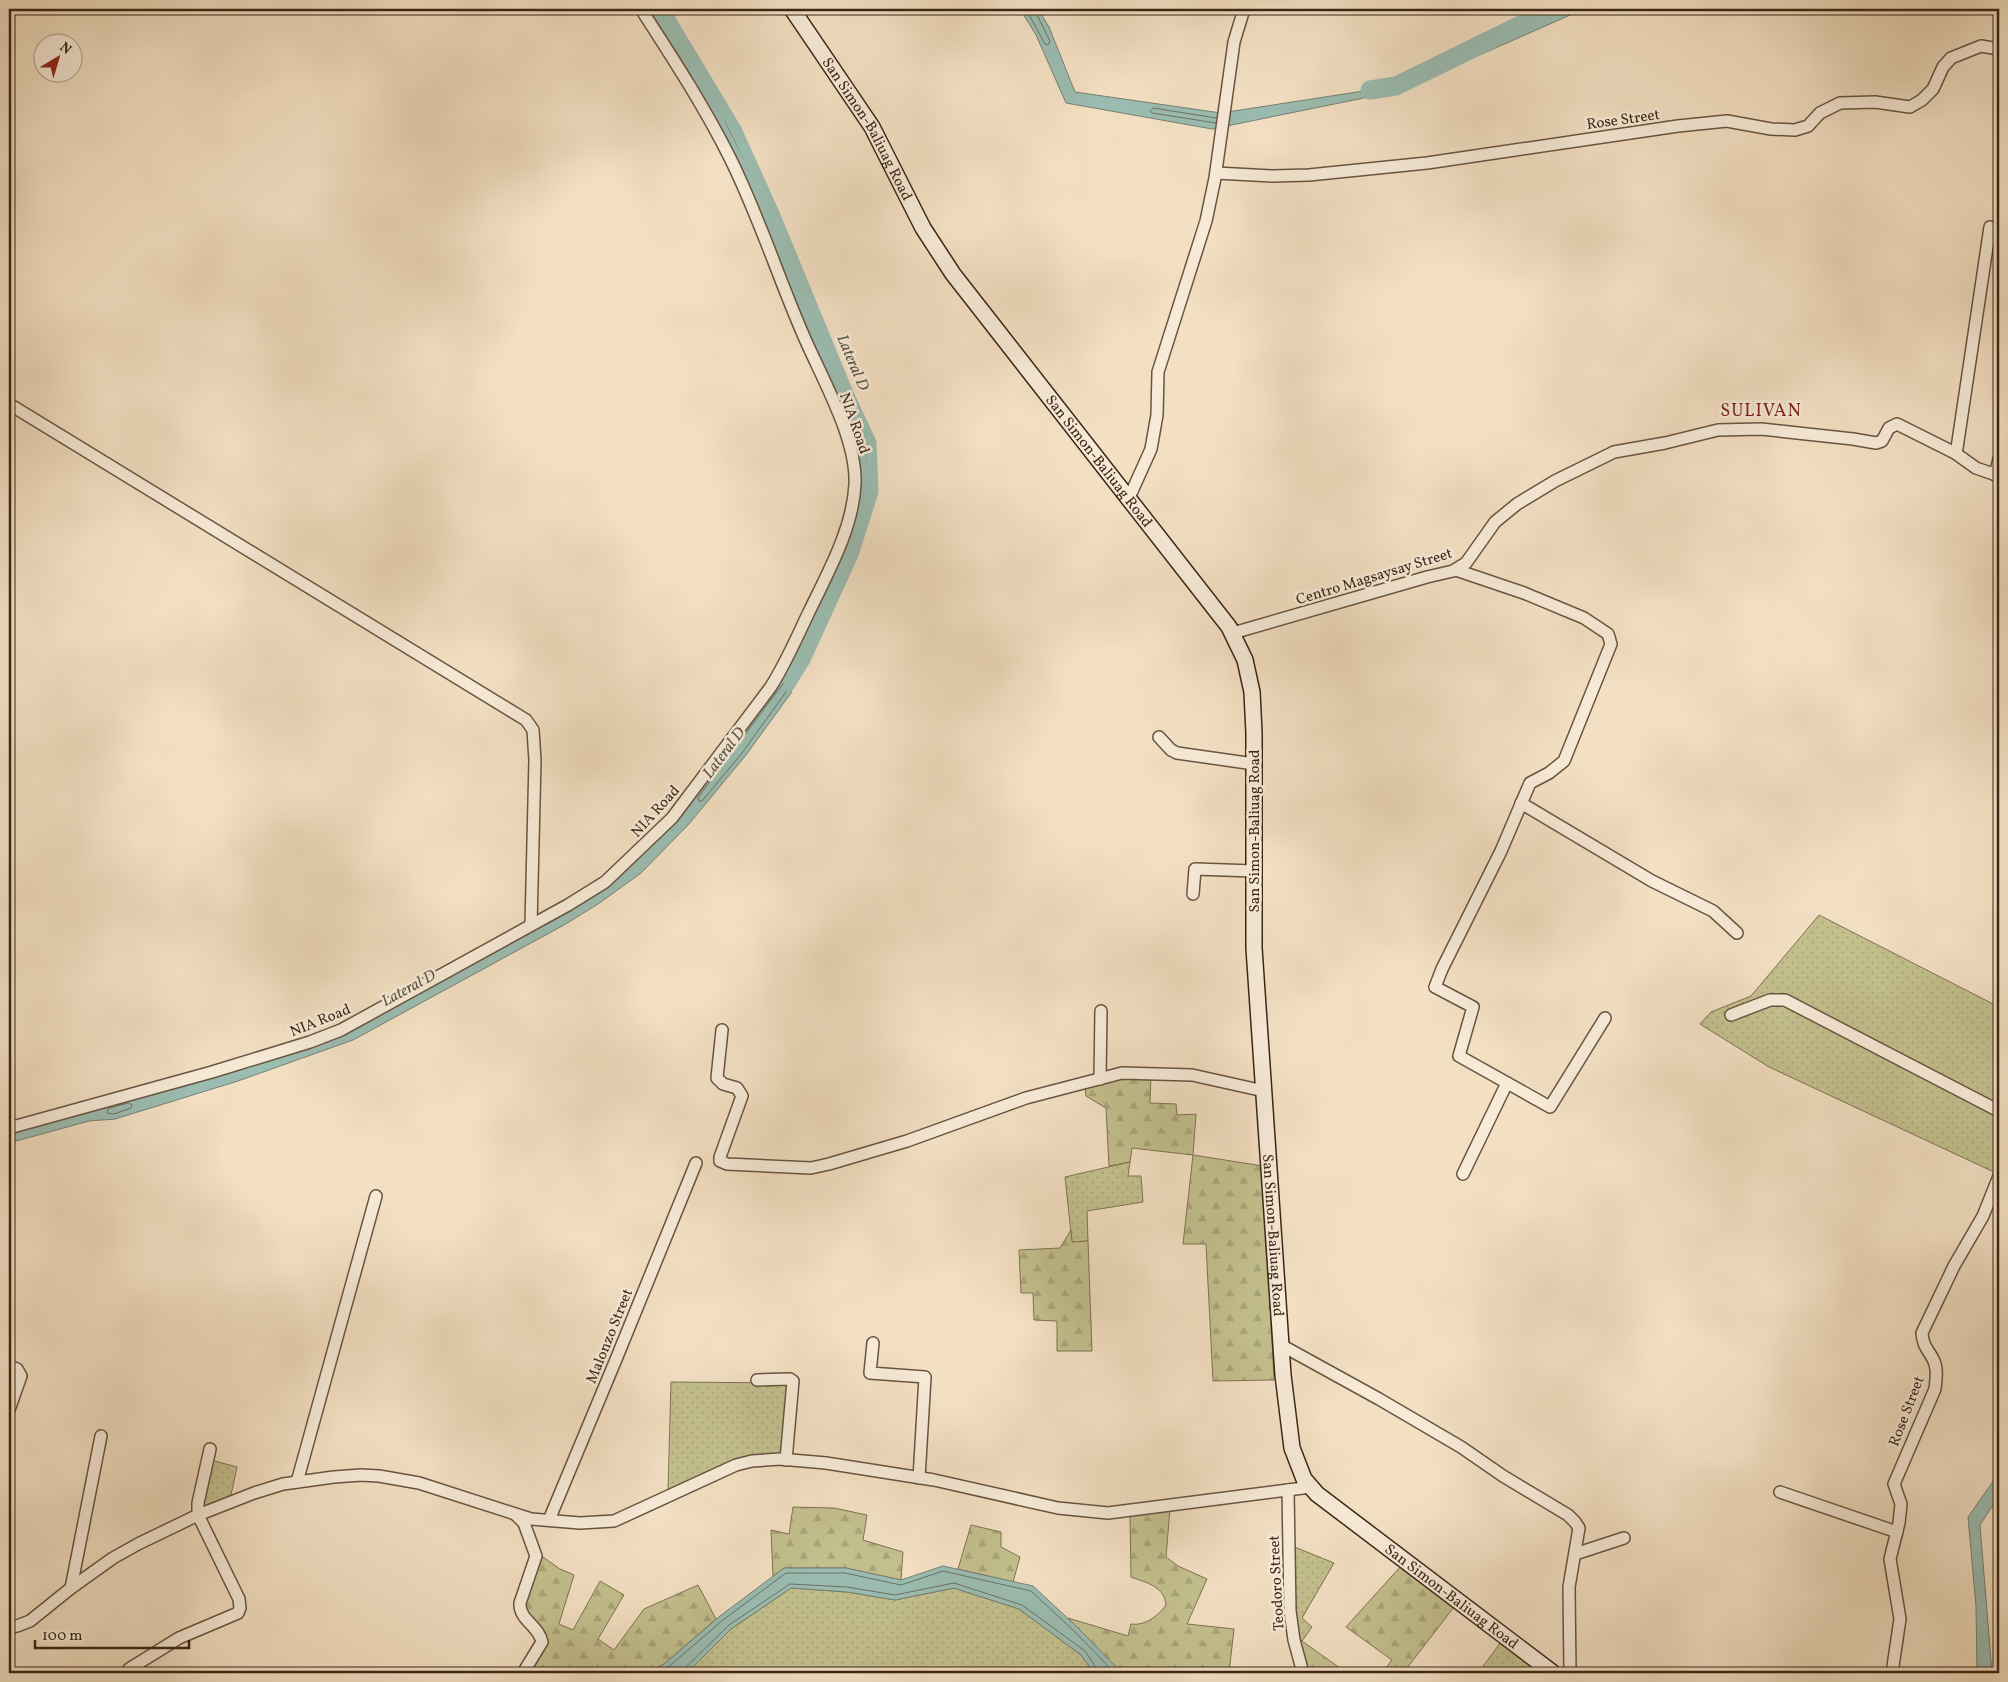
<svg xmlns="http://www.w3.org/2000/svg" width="2008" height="1682" font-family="Vollkorn,serif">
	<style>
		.grass { fill: url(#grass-dots); stroke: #7f7352 }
		.forest { fill: url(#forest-firs); stroke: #7f7352 }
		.water { fill: #9bbdb2; stroke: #758174 }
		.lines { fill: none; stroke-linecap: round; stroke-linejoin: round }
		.shore { stroke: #6b7264; stroke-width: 1 }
		.canal { stroke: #9bbdb2; stroke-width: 11 }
		.river { stroke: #9bbdb2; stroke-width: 19 }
		.minor-casing { stroke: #695441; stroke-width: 14 }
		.secondary-casing { stroke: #3b2616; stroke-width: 18 }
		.minor { stroke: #f7ebd8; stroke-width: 11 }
		.secondary { stroke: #f7ebd8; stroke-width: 15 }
		.labels { text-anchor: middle; stroke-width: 5; stroke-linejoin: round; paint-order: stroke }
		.street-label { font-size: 15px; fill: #3b2616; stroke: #f7ebd8 }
		.water-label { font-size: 16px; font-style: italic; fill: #585345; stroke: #f7ebd8 }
		.quarter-label { font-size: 18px; letter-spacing: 1px; fill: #7a1f14; stroke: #f7ebd8 }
	</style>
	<defs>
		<pattern id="grass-dots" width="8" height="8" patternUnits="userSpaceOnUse" patternTransform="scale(1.25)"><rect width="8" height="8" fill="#c3c08e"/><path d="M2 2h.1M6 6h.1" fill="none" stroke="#a8a57a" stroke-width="1.8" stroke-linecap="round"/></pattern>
		<pattern id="forest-firs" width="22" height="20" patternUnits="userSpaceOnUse" patternTransform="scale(1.25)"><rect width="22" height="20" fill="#c3c08e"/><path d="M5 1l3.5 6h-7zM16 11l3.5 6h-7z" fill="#a8a57a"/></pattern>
	</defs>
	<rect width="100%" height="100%" fill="#f3e0c3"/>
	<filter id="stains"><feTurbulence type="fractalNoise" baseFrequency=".004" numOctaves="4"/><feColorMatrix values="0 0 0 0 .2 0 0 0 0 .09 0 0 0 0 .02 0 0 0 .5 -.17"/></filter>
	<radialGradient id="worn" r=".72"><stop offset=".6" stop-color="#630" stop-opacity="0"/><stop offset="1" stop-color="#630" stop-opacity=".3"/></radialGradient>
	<!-- grass -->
	<g class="grass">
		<path d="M1819,915L1999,1007V1106L1787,996L1771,1004H1784L1999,1116V1151L1996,1173L1769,1067L1700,1024L1711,1012L1751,996Z"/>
		<path d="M1130,1162L1128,1176H1141L1143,1202L1087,1211L1088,1241L1072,1242L1065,1177Z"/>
		<path d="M671,1382L790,1383L781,1455L668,1490Z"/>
		<path d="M211,1460L237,1467L231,1495L202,1509Z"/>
		<path d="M1292,1546L1334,1563L1302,1618L1312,1627L1302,1641L1297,1637L1296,1630Z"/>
		<path d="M791,1588L847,1592L895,1600L954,1588L1019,1609L1081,1655L1094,1673H687L731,1629Z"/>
		<path d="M1501,1642L1531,1664L1524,1673H1478Z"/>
	</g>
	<!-- forest -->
	<g class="forest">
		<path d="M1123,1075H1151L1150,1103L1176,1104L1177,1115L1196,1114L1193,1155L1263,1166L1274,1380L1213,1381L1206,1244H1183L1193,1155L1132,1148L1130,1162L1109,1166L1106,1108L1086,1096L1085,1086Z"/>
		<path d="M1071,1230L1072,1242L1088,1241L1092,1351H1057V1321L1034,1320L1033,1293H1021L1019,1250L1060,1248Z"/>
		<path d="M793,1507L834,1508L867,1515L863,1540L903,1552L901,1580L846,1568H785L773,1576L771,1530L789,1534Z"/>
		<path d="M1170,1509L1166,1557L1178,1566L1207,1579L1187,1624L1234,1629L1229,1673L1202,1667L1201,1673H1121L1068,1618L1128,1636L1131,1624C1145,1626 1158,1616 1166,1605C1164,1586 1147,1583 1131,1577L1130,1514Z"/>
		<path d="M971,1525L1001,1532V1547L1020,1557L1013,1582L958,1569Z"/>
		<path d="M540,1555L560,1569L574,1575L559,1624L573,1630L600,1581L624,1595L598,1639L614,1650L644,1609L698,1585L716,1619L664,1664L646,1673L612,1671L610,1673H530L547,1643L545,1633L527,1614L523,1603Z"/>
		<path d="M1401,1566L1454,1607L1407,1668L1414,1673H1382L1392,1660L1346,1627Z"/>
		<path d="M1297,1637L1302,1641L1347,1673H1307Z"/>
	</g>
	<!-- water -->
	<g class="water">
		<path d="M645,9H659L708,87L761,193L830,362L857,418L866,453L869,489L863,514L852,551L800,666L792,684L791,693L746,755L688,825L641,873L598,904L564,925L353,1040L238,1081L115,1119L89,1121L9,1143V1132L319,1042L624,870L773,690L820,596L859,482L771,246Z"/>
		<path d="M1020,9H1038L1049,27L1075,92L1221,113L1396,86L1553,9H1705L1681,13L1577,12L1398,91L1212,129L1066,103L1036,35Z"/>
		<path d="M1999,1473V1496L1980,1525L1992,1673H1977L1976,1606L1968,1517Z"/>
		<path d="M943,1566L1033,1586L1076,1626L1122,1673H1094L1081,1655L1019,1609L954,1588L895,1600L847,1592L791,1588L731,1629L687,1673H646L664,1664L720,1616L784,1568H846L901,1580Z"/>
	</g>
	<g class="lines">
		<!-- shore -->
		<g class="shore">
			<path d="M1026,9L1045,44L1048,45L1050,41L1034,9"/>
			<path d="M1216,123L1152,113L1150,111L1153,108L1216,118"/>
			<path d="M784,683L787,685L786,692L742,753L702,801H699L698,798Z"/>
			<path d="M129,1103L132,1105L131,1108L114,1114L107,1113L108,1109Z"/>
			<path d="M657,1673L667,1668L723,1620L786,1573H845L901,1585L943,1571L1031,1591L1073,1630L1115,1673"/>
			<path d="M684,1673L685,1668L729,1625L790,1584L847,1587L895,1595L954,1583L1022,1605L1085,1651L1097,1669L1098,1673"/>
		</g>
		<!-- canal -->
		<path class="canal" d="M664,9L736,129L774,213L848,393L871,442L873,492L853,555L805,660L789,686"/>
		<!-- river -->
		<path class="river" d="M1370,90L1396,86L1553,9"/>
		<!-- minor casing -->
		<g class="minor-casing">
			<g id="minor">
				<path d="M1216,173L1272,176L1309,175L1427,163L1678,126L1727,121L1771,129L1795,130L1808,126L1820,113L1840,103L1875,102L1910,107L1922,100L1933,89L1943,67L1951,58L1981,46L1999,49"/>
				<path d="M9,404L526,720L533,730L535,760L531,925"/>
				<path d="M1955,453L1957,448L1990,227"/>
				<path d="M1995,475L1999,459"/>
				<path d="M1129,498L1151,449L1157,415L1158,372L1206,221L1215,178L1234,42L1244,9"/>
				<path d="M1456,570L1524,593L1584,618L1608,634L1611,644L1564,761L1549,773L1530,783L1501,851L1442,969L1435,987L1473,1007L1459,1056L1550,1107L1605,1018"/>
				<path d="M1233,633L1427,577L1453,571L1466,563L1495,522L1517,504L1555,481L1614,452L1665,443L1718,430L1761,429L1853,439L1876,443L1882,441L1889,428L1897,424L1955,453L1976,468L1999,476"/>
				<path d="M1159,737L1171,750L1177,753L1254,764"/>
				<path d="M1521,803L1652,881L1713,911L1737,933"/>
				<path d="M1193,894L1195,869L1254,871"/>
				<path d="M1731,1015L1770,1000H1785L1999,1111"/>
				<path d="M722,1030L717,1078L723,1084L737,1088L742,1096L720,1157V1161L727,1164L811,1168L829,1164L907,1141L1026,1098L1122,1073L1192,1075L1264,1091"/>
				<path d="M1100,1079L1101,1011"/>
				<path d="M9,1128L212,1072L310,1042L341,1030L568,905L605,882L672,818L770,688C785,665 796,639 808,614C827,574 853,529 855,484C857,437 820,375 802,332C777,274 758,214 730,158C704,106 672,57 641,9"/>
				<path d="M1463,1174L1507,1083"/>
				<path d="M873,1343L870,1373L925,1377L919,1478"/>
				<path d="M1281,1345L1379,1399L1461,1447L1503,1476L1568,1515L1575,1522L1579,1528L1569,1587L1570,1673"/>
				<path d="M9,1366L17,1369L21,1376L9,1410"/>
				<path d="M757,1380L790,1379L793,1381L786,1460"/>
				<path d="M297,1482L376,1196"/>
				<path d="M1288,1490L1290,1611L1294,1640L1303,1673"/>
				<path d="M1780,1492L1897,1532"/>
				<path d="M516,1515L524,1523L536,1556L520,1603C519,1620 539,1626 542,1642L523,1673"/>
				<path d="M549,1520L617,1357L696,1163"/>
				<path d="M1575,1554L1624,1538"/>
				<path d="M71,1588L101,1436"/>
				<path d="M9,1627L17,1626L30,1621L71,1588L113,1558L138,1544L198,1515L254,1493L283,1484L334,1477L361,1475L379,1476L419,1483L531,1519L580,1523L614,1521L736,1465L752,1461L780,1459L826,1463L934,1480L1058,1508L1108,1513L1311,1487"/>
				<path d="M129,1669L179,1638L238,1613L240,1608L239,1599L198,1515V1503L210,1449"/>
				<path d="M1892,1673L1900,1619L1890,1559L1899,1523L1901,1504L1894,1484L1935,1389C1936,1379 1938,1368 1933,1359C1927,1348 1923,1346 1922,1333L1954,1266L1983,1216L1999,1176"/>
			</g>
		</g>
		<!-- secondary casing -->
		<g class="secondary-casing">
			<g id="secondary">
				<path id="s1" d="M792,9L872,127L923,228L953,274L1229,627L1245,660L1252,692L1254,733V948L1283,1375L1292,1448L1304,1479L1317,1494L1553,1673"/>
			</g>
		</g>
		<!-- minor -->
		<use href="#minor" class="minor"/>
		<!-- secondary -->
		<use href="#secondary" class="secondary"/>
	</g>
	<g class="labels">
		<!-- street labels -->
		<g class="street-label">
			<text transform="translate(1623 119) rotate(-8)" y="5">Rose Street</text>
			<text dy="5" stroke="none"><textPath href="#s1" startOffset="142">San Simon-Baliuag Road</textPath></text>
			<text transform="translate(855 423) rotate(71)" y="5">NIA Road</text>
			<text dy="5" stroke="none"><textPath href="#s1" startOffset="548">San Simon-Baliuag Road</textPath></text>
			<text transform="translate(1374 576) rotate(-17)" y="5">Centro Magsaysay Street</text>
			<text transform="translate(655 811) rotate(-48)" y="5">NIA Road</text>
			<text transform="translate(1254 831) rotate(-90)" y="5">San Simon-Baliuag Road</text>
			<text transform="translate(320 1020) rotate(-22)" y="5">NIA Road</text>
			<text dy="5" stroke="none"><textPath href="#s1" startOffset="1372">San Simon-Baliuag Road</textPath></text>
			<text transform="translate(609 1336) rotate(-68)" y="5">Malonzo Street</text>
			<text transform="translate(1906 1411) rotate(-69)" y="5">Rose Street</text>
			<text transform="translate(1276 1583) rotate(-93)" y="5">Teodoro Street</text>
			<text dy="5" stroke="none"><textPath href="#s1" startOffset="1808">San Simon-Baliuag Road</textPath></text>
		</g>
		<!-- water labels -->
		<g class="water-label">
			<text transform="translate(854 362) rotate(67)" y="6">Lateral D</text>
			<text transform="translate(723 752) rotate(-53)" y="6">Lateral D</text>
			<text transform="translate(408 987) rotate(-29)" y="6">Lateral D</text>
		</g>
		<!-- quarter labels -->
		<g class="quarter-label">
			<text x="1761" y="416">SULIVAN</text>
		</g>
	</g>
	<!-- margin -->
	<rect width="2008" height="1682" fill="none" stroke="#f3e0c3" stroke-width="30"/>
	<rect x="10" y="10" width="1988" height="1662" fill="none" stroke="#3b2616" stroke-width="2.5"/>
	<rect x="15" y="15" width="1978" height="1652" fill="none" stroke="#3b2616"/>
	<!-- north arrow -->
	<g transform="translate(58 58) rotate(38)"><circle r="24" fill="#f7ebd8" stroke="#ac9c8a"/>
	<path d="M0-4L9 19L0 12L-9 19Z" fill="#8f2418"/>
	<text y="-8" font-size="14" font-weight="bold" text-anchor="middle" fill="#3b2616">N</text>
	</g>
	<!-- scale -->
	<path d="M35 1640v8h154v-8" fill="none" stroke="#3b2616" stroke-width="2.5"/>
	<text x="42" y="1640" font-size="15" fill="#3b2616" stroke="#f7ebd8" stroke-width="4" paint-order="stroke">100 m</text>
	<rect width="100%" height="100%" filter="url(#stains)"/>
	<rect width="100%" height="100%" fill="url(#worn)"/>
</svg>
